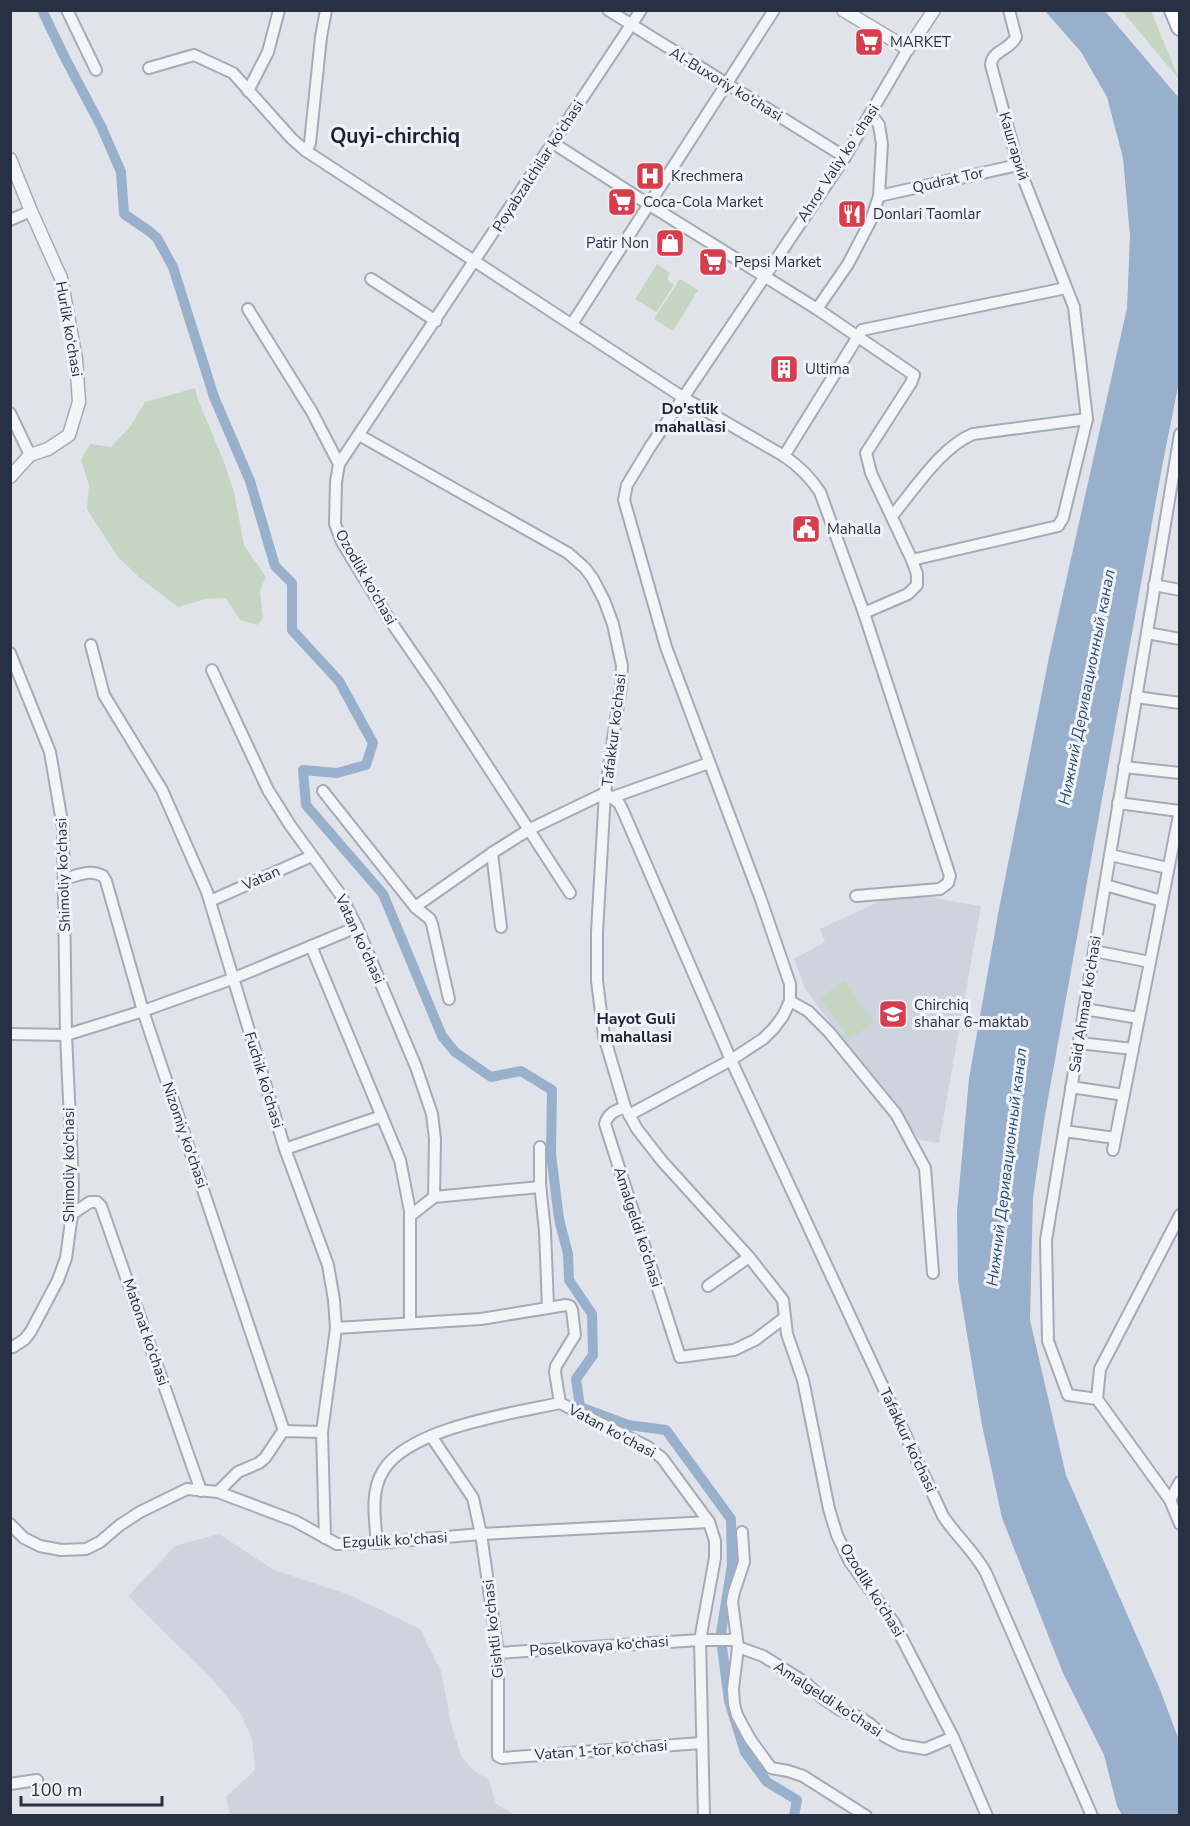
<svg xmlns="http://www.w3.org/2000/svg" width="1190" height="1826" font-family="'Nunito Sans',sans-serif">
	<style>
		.built { fill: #ced3dd }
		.green { fill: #c5d5c1 }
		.water { fill: #99b0cd }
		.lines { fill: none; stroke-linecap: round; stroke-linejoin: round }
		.canal { stroke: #99b0cd; stroke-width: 10 }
		.minor-casing { stroke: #a5abb5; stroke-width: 14 }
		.tertiary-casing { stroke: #a5abb5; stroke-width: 15 }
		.primary-casing { stroke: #9fa8b7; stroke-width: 20 }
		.minor { stroke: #f4f5f8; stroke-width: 10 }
		.tertiary { stroke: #f4f5f8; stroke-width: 12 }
		.primary { stroke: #fff; stroke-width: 16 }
		.labels { text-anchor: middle; stroke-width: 6; stroke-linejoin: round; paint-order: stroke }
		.poi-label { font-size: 15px; fill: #283143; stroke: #f0f3f8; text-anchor: start }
		.street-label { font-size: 15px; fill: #283143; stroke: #f0f3f8 }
		.neighbourhood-label { font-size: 16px; font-weight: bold; fill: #1a2234; stroke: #f0f3f8 }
		.water-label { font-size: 16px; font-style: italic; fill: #2e4e7a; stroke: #f0f3f8 }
		.district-label { font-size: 21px; font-weight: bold; fill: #1a2234; stroke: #f0f3f8 }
	</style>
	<rect width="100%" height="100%" fill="#e0e4ea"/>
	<!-- built -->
	<g class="built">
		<path d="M900,892L981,906L939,1143L920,1140L805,989L794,959L825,942L820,929Z"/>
		<path d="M219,1534L274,1570L350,1595L420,1629L441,1671L451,1723L461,1756L473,1770L489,1780L496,1804L511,1812L514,1815H227L230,1813L226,1797L255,1770L252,1739L241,1714L214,1681L128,1596L175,1546Z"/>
	</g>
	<!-- green -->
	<g class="green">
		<path d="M1122,11H1151L1179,79Z"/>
		<path d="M657,264L670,273L667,280L674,285L656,312L635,299Z"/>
		<path d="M680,279L698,290L673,331L654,319Z"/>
		<path d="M195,388L198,400L224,462L234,492L244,545L266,577L260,590L263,618L257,625L240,620L226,598L206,599L178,607L140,578L118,557L87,509L89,485L81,460L90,444L111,447L130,427L145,402Z"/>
		<path d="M844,981L874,1022L850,1039L820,998Z"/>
	</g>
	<!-- water -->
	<path class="water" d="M1045,11H1105L1179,98L1180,377L1162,467L1045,1115L1033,1197L1030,1320L1066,1475L1159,1687L1179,1740V1815H1122L1117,1806L1104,1755L1063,1673L1002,1518L982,1425L958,1280L957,1212L969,1078L999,909L1049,657L1127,308L1130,236L1123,158L1107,97L1081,52Z"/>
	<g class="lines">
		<!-- canal -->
		<g class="canal">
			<path d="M42,10L65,58L101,126L121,172L124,214L149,231L157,238L173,267L214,397L250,481L275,566L292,583V630L339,681L373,743L366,765L337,773L303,770L306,805L383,894L442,1036L455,1052L491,1077L521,1071L552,1090L551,1154L559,1219L568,1254L569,1280L592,1314L593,1355L576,1379L580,1407L628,1425L666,1430L731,1519L732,1565L721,1633"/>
			<path d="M722,1647L729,1701L745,1752L767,1782L797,1800L794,1816"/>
		</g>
		<!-- minor casing -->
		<g class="minor-casing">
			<g id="minor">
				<path d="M67,10L96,70"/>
				<path d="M608,10L845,157"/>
				<path d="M149,68L194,55L233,73L292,139L306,151L684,398L784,456C799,466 810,477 820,492L864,613L950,876L948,883L940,889L856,896"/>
				<path d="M248,91L268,52L279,10"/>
				<path d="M553,143L648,204L817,309L914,375L911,383L866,453L871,473L912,560L917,574V585L908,594L864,613"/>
				<path d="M306,151L310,143L321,37L326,10"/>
				<path d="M879,196L1018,165"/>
				<path d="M10,220L31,211"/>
				<path d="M371,279L436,321"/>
				<path d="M248,309L312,412L339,464L336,482L335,524L342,542L389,619L436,687L570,893"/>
				<path d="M817,309L848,264L871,220L879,196L882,144L879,125L871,114"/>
				<path d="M572,324L774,10"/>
				<path d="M10,413L30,455"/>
				<path d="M1180,434L1046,1240L1048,1341L1068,1395L1097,1399L1170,1500L1180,1524"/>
				<path d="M359,435L568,553L585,568L593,579L604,600L613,624L622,666L621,686L605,793L597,932V981L604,1036L625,1107L637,1129L662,1161L749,1257L783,1300L787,1334L803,1380L829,1509L837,1535L850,1562L894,1623L953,1737L987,1816"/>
				<path d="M784,456L862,330L1066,288"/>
				<path d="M339,464L641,10"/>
				<path d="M892,516C914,490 941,447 973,434L1087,419"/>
				<path d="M912,560L1058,526L1063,518L1087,419L1074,307L1018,165L991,65C992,50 1009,51 1016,37L1009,10"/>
				<path d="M1154,585L1180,590"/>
				<path d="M1147,633L1180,639"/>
				<path d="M91,645L104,695L162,790L207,892L285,1149L328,1265L334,1300L336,1328L322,1432L325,1538"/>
				<path d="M10,653L50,752L63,828L66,1035L73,1185L72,1214L66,1258L58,1280L31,1331L25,1339L13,1347H10"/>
				<path d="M212,670L268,790L290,825L340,894L357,927L416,1067L432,1114L435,1139L434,1197"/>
				<path d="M1136,697L1180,703"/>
				<path d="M1124,767L1180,773"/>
				<path d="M323,791L415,907L430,919L432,924L449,999"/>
				<path d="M605,793L619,803L623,811L731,1060L943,1516C956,1536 975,1552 986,1573L1092,1816"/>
				<path d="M613,797L709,763"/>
				<path d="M1118,803L1179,811"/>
				<path d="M492,853L501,927"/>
				<path d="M1110,855L1168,868"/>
				<path d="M65,879C78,875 90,869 103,876L106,881L143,1011L284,1431"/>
				<path d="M1105,885L1162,901"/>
				<path d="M210,901L312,856"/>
				<path d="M415,907L492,853L530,829L605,793"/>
				<path d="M311,946L400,1160L410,1211V1323"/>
				<path d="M1094,951L1150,962"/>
				<path d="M790,1001L808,1011L829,1032L896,1114L925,1168L933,1273"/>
				<path d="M1084,1009L1139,1018"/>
				<path d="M10,1034L66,1035L143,1011L232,979L357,927"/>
				<path d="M1079,1043L1133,1049"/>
				<path d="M1071,1087L1124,1095"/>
				<path d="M625,1107C615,1111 608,1113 605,1124L680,1357L734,1350L755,1340L784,1318"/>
				<path d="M629,1115L731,1060L763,1039L774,1028L783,1016L790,1001V984L760,897L666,647L624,500L627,485L650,447L845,157L908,49"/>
				<path d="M1064,1131L1115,1138"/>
				<path d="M540,1147V1184L545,1231L548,1307"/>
				<path d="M285,1149L382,1116"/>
				<path d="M1113,1150L1180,810"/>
				<path d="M72,1214L90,1202H97L101,1206L201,1491"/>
				<path d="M410,1216L434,1197L540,1187"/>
				<path d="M708,1286L749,1257"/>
				<path d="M336,1328L481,1319L566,1305L570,1306L572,1310L575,1335L556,1366L555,1372L560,1403"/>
				<path d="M1097,1399L1100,1369L1180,1215"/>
				<path d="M560,1403L648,1447L662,1458L709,1522L715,1541V1558L700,1640L704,1816"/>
				<path d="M431,1436L473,1498L481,1534L498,1653V1756L502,1758L701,1743"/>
				<path d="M218,1492L238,1472L259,1463L265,1458L283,1431L322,1432"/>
				<path d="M1170,1500L1180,1482"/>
				<path d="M10,1524L24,1538L40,1546L61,1550L86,1549L100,1542L120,1525L140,1512L187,1489L218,1492L295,1521L337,1544L377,1543L481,1534L709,1522"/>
				<path d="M742,1532L744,1562L734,1592L732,1602L738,1647L733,1689L734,1704L737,1715L750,1739L771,1768L788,1771L803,1776L866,1816"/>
				<path d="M377,1543C375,1520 370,1492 383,1471C408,1428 514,1413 560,1403"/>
				<path d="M738,1647L763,1656L806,1683L821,1697L840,1710L859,1717L870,1724L884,1736L901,1745L925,1749L953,1737"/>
				<path d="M498,1653L700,1640H737"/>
				<path d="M10,1784L37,1780"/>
			</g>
		</g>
		<!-- tertiary casing -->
		<g class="tertiary-casing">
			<g id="tertiary">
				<path d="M843,10L908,49L934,10"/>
				<path d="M10,159L31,211L61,278L76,359L79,402L69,435L48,449L30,455L10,477"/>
			</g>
		</g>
		<!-- primary casing -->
		<g class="primary-casing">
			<path id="primary" d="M1173,10L1180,27"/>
		</g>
		<!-- minor -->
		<use href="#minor" class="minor"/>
		<!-- tertiary -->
		<use href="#tertiary" class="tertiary"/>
		<!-- primary -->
		<use href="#primary" class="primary"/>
	</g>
	<!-- icons -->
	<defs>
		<g id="supermarket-square" transform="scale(1.5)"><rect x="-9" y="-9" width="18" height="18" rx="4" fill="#d83d4e" stroke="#f0f3f8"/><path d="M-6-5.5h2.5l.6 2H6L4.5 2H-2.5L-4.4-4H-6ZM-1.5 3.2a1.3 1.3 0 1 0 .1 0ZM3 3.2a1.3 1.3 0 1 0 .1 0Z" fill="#fff"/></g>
		<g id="hospital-square" transform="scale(1.5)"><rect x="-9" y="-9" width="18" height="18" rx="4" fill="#d83d4e" stroke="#f0f3f8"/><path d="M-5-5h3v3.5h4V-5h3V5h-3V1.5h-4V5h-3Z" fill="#fff"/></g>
		<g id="restaurant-square" transform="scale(1.5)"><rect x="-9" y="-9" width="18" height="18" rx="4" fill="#d83d4e" stroke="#f0f3f8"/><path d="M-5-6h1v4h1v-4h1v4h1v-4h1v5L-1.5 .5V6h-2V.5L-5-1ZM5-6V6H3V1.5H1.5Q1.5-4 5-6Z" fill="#fff"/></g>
		<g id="shop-square" transform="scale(1.5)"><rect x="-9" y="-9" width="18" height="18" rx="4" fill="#d83d4e" stroke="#f0f3f8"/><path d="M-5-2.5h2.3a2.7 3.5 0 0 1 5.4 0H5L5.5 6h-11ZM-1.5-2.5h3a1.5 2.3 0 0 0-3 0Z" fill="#fff"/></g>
		<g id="building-square" transform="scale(1.5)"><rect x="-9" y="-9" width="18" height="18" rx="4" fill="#d83d4e" stroke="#f0f3f8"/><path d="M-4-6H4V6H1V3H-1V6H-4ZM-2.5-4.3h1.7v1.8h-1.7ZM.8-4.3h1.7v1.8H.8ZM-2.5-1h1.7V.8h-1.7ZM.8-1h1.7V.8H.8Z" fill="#fff"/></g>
		<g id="civic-square" transform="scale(1.5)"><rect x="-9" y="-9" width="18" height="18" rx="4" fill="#d83d4e" stroke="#f0f3f8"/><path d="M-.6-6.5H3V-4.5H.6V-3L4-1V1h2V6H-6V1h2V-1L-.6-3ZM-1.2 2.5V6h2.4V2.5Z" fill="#fff"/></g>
		<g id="school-square" transform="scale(1.5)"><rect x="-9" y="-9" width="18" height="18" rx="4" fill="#d83d4e" stroke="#f0f3f8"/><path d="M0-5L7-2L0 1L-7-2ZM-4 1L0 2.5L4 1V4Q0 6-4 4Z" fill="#fff"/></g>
	</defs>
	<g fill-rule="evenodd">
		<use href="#supermarket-square" x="869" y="42"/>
		<use href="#hospital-square" x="650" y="176"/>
		<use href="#supermarket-square" x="622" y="202"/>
		<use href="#restaurant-square" x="852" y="214"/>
		<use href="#shop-square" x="670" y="243"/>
		<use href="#supermarket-square" x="713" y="262"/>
		<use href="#building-square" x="784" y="369"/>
		<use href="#civic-square" x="806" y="529"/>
		<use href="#school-square" x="893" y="1014"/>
	</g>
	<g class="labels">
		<!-- poi labels -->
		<g class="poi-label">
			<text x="890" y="47">MARKET</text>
			<text x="671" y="181">Krechmera</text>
			<text x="643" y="207">Coca-Cola Market</text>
			<text x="873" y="219">Donlari Taomlar</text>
			<text x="649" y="248" text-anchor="end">Patir Non</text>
			<text x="734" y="267">Pepsi Market</text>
			<text x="805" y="374">Ultima</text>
			<text x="827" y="534">Mahalla</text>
			<text x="914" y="1010">Chirchiq<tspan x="914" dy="17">shahar 6-maktab</tspan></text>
		</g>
		<!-- street labels -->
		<g class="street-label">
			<text transform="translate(726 84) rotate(31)" y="5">Al-Buxoriy ko‘chasi</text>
			<text transform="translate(1014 146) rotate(73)" y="5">Кашгарий</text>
			<text transform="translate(838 163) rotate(-57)" y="5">Ahror Valiy koʻchasi</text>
			<text transform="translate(538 166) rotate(-57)" y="5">Poyabzalchilar ko‘chasi</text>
			<text transform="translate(948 180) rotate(-13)" y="5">Qudrat Tor</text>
			<text transform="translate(69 329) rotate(80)" y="5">Hurlik ko‘chasi</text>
			<text transform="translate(366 577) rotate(60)" y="5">Ozodlik ko‘chasi</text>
			<text transform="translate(614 730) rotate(-83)" y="5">Tafakkur ko‘chasi</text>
			<text transform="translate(63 875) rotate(-92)" y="5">Shimoliy ko‘chasi</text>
			<text transform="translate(261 878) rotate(-24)" y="5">Vatan</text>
			<text transform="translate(360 939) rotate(65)" y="5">Vatan ko'chasi</text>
			<text transform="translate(1085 1004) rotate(-81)" y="5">Said Ahmad ko‘chasi</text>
			<text transform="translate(264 1080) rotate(73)" y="5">Fuchik ko'chasi</text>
			<text transform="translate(185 1135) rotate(71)" y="5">Nizomiy ko'chasi</text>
			<text transform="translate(69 1165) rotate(-90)" y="5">Shimoliy ko'chasi</text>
			<text transform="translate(638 1227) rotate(72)" y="5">Amalgeldi ko‘chasi</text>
			<text transform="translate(146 1332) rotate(71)" y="5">Matonat ko‘chasi</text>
			<text transform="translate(612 1431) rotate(28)" y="5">Vatan ko'chasi</text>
			<text transform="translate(908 1440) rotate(65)" y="5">Tafakkur ko‘chasi</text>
			<text transform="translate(395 1540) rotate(-3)" y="5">Ezgulik ko'chasi</text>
			<text transform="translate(872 1590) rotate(58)" y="5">Ozodlik ko‘chasi</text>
			<text transform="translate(493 1629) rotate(-96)" y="5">Gishtli ko‘chasi</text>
			<text transform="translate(599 1646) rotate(-4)" y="5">Poselkovaya ko‘chasi</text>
			<text transform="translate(828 1699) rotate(33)" y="5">Amalgeldi ko‘chasi</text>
			<text transform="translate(601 1750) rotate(-4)" y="5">Vatan 1-tor ko‘chasi</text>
		</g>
		<!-- neighbourhood labels -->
		<g class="neighbourhood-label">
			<text x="690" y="414">Do'stlik<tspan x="690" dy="18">mahallasi</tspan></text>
			<text x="636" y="1024">Hayot Guli<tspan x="636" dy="18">mahallasi</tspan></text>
		</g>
		<!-- water labels -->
		<g class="water-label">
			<text transform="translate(1086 687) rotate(-79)" y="6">Нижний Деривационный канал</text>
			<text transform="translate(1006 1167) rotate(-83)" y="6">Нижний Деривационный канал</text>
		</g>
		<!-- district labels -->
		<g class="district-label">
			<text x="395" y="143">Quyi-chirchiq</text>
		</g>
	</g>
	<!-- border -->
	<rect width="1190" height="1826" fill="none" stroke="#283143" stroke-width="24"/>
	<!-- scale -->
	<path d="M21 1796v9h141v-9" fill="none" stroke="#283143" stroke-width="3"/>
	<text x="30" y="1796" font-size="18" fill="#283143" stroke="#f0f3f8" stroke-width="4.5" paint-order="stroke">100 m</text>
</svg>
